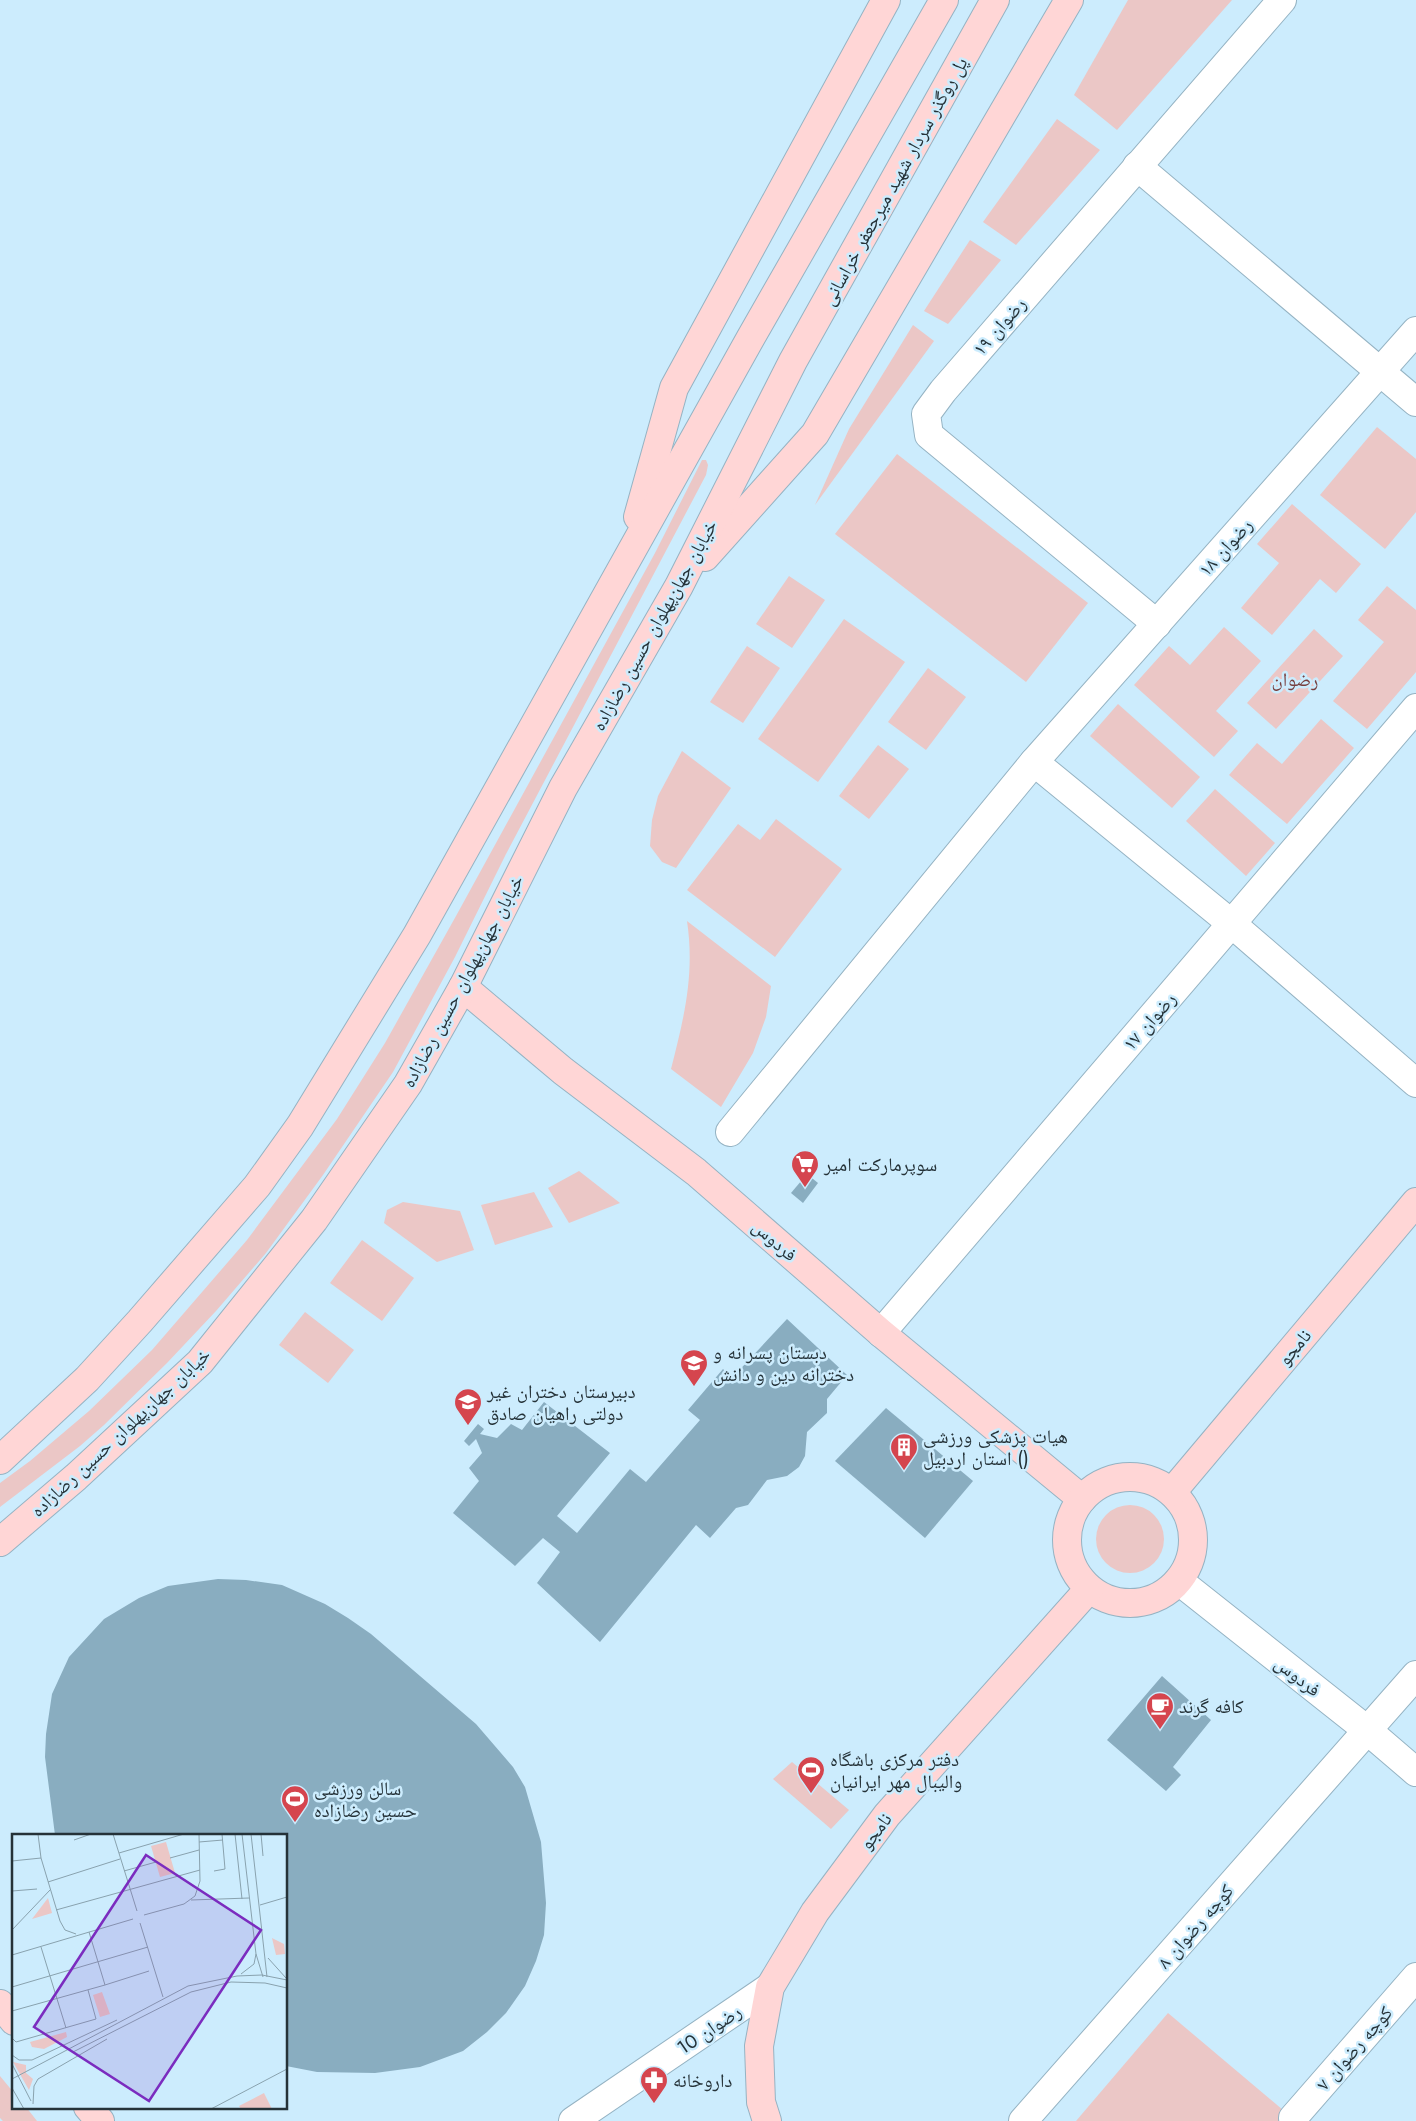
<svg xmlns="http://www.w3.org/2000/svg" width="1416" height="2121" font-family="Jost,'Noto Naskh Arabic',sans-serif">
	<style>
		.green { fill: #ebc7c6 }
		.building { fill: #89adc0 }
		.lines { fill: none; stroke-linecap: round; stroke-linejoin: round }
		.street-casing { stroke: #95b3c3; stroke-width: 30 }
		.secondary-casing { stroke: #95b3c3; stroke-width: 30 }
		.street { stroke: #fff; stroke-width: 28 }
		.secondary { stroke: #ffd6d6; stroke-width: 28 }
		.labels { text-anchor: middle; stroke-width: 5; stroke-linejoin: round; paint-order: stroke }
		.street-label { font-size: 19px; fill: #253238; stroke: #ccecfd }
		.park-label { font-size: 19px; fill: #773f3e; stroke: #ccecfd }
		.poi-label { font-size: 19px; fill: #253238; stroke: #ccecfd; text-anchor: start }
		.inset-road { fill: none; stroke: #89a2ae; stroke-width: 1 }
		.view { fill: #7b2cbf; fill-opacity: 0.15; stroke: #7b2cbf; stroke-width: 2.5 }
		.inset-edge { fill: none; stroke: #253238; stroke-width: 2.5 }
	</style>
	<rect width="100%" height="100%" fill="#ccecfd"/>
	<!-- green -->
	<g class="green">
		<path d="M1128,0H1232L1117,130L1074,95Z"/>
		<path d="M1057,119L1100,150L1016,245L983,222Z"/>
		<path d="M970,240L1001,260L948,324L924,311Z"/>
		<path d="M913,325L934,341L815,505L849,429Z"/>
		<path d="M1377,427L1416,459V512L1385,549L1320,495Z"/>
		<path d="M897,454L1088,603L1026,682L835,534Z"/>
		<path d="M702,460H706L708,465L706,475L506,854L455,957L393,1072L323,1175L266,1253L216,1311L167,1363L104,1425L80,1446L0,1507V1483L30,1461L89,1411L152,1350L247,1240L337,1119L385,1043L456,916L655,553Z"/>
		<path d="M1292,504L1361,564L1336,593L1320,579L1272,635L1241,608L1279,563L1257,544Z"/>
		<path d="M789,576L825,600L792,648L756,624Z"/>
		<path d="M1387,586L1416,610V672L1367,729L1333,701L1384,642L1358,620Z"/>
		<path d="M844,619L905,662L818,782L758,739Z"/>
		<path d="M1224,627L1261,661L1216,711L1238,731L1214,757L1134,685L1169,646L1190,665Z"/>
		<path d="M1314,629L1343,656L1276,729L1247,703Z"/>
		<path d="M747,646L780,668L743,723L710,702Z"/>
		<path d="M928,668L966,697L926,750L888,722Z"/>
		<path d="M1118,704L1200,777L1172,808L1090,736Z"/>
		<path d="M1321,719L1354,748L1287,824L1229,775L1257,743L1282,764Z"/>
		<path d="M878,745L909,769L869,819L839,796Z"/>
		<path d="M682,751L731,788L676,868L662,862L650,846L652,820L658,796Z"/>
		<path d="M1215,789L1275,843L1246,876L1186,821Z"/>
		<path d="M776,819L842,869L775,957L687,890L738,824L760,840Z"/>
		<path d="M687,921L771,986L766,1017L753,1053L721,1107L671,1069C684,1018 695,974 687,921Z"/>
		<path d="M579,1171L620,1203L569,1223L548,1188Z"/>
		<path d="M534,1192L553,1227L495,1245L481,1205Z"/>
		<path d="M403,1202L460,1211L474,1250L437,1262L384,1223L387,1210Z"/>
		<path d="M362,1240L414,1278L382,1321L330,1283Z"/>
		<path d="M305,1312L354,1350L328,1383L279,1345Z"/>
		<circle cx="1130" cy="1539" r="34"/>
		<path d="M792,1762L849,1810L831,1829L773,1779Z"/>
		<path d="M1168,2013L1296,2121H1076Z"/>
		<path d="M0,2076L14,2093V2107H26L37,2121H3L0,2118Z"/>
	</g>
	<!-- building -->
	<g class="building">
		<path d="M807,1174L818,1183L803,1203L791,1193Z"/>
		<path d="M787,1319L847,1375L827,1399V1413L807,1432L805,1456L799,1467L787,1476L767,1480L748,1505L736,1508L710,1538L696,1525L600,1642L537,1583L560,1552L543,1538L515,1566L453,1513L479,1481L469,1468L482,1453L476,1439L469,1446L464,1441L478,1424L484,1429L480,1434L497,1438L511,1424L522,1430L544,1402L610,1453L557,1516L577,1533L630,1469L646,1482L700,1420L688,1410L723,1369L732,1378Z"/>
		<path d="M886,1408L973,1481L925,1538L835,1461Z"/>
		<path d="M218,1579L246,1580L282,1585L325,1604L348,1618L371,1634L476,1724L513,1767L525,1787L541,1842L546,1903L544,1935L536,1961L525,1986L506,2013L487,2032L463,2051L420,2067L375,2073L317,2072L286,2066V1835H55L45,1757L46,1734L52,1694L69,1657L104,1619L139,1598L168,1586Z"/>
		<path d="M1162,1676L1211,1720L1173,1767L1181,1775L1166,1791L1107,1740Z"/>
	</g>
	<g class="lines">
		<!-- street casing -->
		<g class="street-casing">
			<g id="street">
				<path d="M1137,166L1416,402"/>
				<path d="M1157,624L929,435L926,414L943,391L1282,0"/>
				<path d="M1034,762L1416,331"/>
				<path d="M730,1132L1034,762L1232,924L1416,1083"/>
				<path d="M881,1333L1416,708"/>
				<path d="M1179,1581L1367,1730L1416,1772"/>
				<path d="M1293,2118L1416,1977"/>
				<path d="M573,2121L770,1987"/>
				<path d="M1023,2121L1416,1675"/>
			</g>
		</g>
		<!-- secondary casing -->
		<g class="secondary-casing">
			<g id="secondary">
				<path d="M638,517L674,388L886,0"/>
				<path d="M705,557L815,434L1069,0"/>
				<path d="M463,987L563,1071L696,1172L881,1333L1082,1499"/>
				<path d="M0,1460L87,1379L140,1321L257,1186L300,1126L417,935L750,339L944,0"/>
				<circle cx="1130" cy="1540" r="63"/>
				<path d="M1172,1492L1416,1202"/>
				<path d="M0,1542L76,1477L200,1362L314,1220L408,1084L463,987L563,788L679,586L793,361L995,0"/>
				<path d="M0,2004L14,2021"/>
				<path d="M88,2107L100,2121"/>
				<path d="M767,2121L761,2102L759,2046L770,1987L815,1912L887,1815L1089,1589"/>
			</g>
		</g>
		<!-- street -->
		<use href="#street" class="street"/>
		<!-- secondary -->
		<use href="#secondary" class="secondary"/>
	</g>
	<!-- icons -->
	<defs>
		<g id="supermarket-pin" transform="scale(1.4375)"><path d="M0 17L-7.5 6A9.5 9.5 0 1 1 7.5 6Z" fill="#d5454e" stroke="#ccecfd"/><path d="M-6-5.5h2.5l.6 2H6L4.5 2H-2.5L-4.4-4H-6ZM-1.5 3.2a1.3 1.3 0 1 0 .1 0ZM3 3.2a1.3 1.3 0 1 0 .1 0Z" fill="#fff"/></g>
		<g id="school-pin" transform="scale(1.4375)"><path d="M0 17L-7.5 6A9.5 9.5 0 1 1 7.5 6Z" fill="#d5454e" stroke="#ccecfd"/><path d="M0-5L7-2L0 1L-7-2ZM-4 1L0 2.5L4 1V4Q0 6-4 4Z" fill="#fff"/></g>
		<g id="building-pin" transform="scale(1.4375)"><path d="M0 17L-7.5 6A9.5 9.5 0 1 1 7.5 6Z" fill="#d5454e" stroke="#ccecfd"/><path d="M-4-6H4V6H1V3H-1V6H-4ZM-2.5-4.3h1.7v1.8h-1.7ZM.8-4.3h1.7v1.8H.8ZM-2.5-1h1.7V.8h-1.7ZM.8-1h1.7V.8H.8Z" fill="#fff"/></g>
		<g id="cafe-pin" transform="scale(1.4375)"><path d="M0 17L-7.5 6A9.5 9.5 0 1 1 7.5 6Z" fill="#d5454e" stroke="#ccecfd"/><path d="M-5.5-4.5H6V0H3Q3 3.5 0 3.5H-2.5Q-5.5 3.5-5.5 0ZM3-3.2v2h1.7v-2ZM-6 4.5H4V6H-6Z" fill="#fff"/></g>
		<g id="stadium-pin" transform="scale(1.4375)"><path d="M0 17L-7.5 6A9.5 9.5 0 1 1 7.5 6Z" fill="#d5454e" stroke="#ccecfd"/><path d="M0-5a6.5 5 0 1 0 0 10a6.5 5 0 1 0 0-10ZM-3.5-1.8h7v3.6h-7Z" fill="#fff"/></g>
		<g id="pharmacy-pin" transform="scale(1.4375)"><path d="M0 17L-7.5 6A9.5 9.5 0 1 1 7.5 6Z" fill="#d5454e" stroke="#ccecfd"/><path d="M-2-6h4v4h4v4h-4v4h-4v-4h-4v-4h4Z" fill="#fff"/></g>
	</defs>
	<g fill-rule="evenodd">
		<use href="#supermarket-pin" x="805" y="1164"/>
		<use href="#school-pin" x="694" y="1363"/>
		<use href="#school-pin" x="468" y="1402"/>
		<use href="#building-pin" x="904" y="1447"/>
		<use href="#cafe-pin" x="1160" y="1706"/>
		<use href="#stadium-pin" x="811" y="1770"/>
		<use href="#stadium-pin" x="295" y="1799"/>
		<use href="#pharmacy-pin" x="654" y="2080"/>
	</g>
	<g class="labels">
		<!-- street labels -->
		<g class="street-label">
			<text transform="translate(894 181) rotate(-61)" y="7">پل روگذر سردار شهید میرجعفر خراسانی</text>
			<text transform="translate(999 326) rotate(-49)" y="7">رضوان ۱۹</text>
			<text transform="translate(1225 547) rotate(-48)" y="7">رضوان ۱۸</text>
			<text transform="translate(654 625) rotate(-61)" y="7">خیابان جهان‌پهلوان حسین رضا‌زاده</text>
			<text transform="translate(462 981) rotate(-62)" y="7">خیابان جهان‌پهلوان حسین رضا‌زاده</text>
			<text transform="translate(1149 1021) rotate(-49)" y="7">رضوان ۱۷</text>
			<text transform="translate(775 1240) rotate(41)" y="7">فردوس</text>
			<text transform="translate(1294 1347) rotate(-50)" y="7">نامجو</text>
			<text transform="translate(120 1432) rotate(-43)" y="7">خیابان جهان‌پهلوان حسین رضا‌زاده</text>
			<text transform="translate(1298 1676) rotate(38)" y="7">فردوس</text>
			<text transform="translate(875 1831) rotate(-53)" y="7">نامجو</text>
			<text transform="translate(1195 1926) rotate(-49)" y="7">کوچه رضوان ۸</text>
			<text transform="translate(709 2029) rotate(-34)" y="7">رضوان 10</text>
			<text transform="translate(1354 2048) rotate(-49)" y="7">کوچه رضوان ۷</text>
		</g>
		<!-- park labels -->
		<g class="park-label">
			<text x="1295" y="686">رضوان</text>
		</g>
		<!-- poi labels -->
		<g class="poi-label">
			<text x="824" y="1171">سوپرمارکت امیر</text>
			<text x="713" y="1359">دبستان پسرانه و<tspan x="713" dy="22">دخترانه دین و دانش</tspan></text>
			<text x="487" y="1398">دبیرستان دختران غیر<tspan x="487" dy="22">دولتی راهیان صادق</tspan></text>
			<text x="923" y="1443">هیات پزشکی ورزشی<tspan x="923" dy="22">استان اردبیل ()</tspan></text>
			<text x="1179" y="1713">کافه گرند</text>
			<text x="830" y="1766">دفتر مرکزی باشگاه<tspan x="830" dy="22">والیبال مهر ایرانیان</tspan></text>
			<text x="314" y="1795">سالن ورزشی<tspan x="314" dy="22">حسین رضا‌زاده</tspan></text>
			<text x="673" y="2087">داروخانه</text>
		</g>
	</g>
	<!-- overview -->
	<g transform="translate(12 1834)">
		<rect width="275" height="275" fill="#ccecfd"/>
		<path d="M154,8L163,39L148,43L139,12ZM36,64L40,79L20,85ZM260,104L272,110L273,120L264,121ZM90,158L98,180L88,183L81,161ZM54,198L55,203L32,215L20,213L18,208ZM1,228L14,231V239L21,245L17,256ZM252,259L260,275H229L227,272Z" fill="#ebc7c6"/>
		<path class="inset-road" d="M26,0L29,24L48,87L53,96L64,100M101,0L125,77M223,0L230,65M230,0L244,120L251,143M239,0L255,143M249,0L251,22M62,6L79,0M187,8L211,6M107,19L172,0M158,24L187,16M0,27L29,24M112,37L144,28M202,37L213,35L210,0M36,48L108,25M0,57L25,55M179,66L237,64M248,71L275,63M44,76L188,36M132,81L172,70L183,62L188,47L187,0M128,89L151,163M0,96L38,56M77,98L93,151L137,137M29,113L54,194M0,121L121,85M256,124L274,144M229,140L242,130L244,120M0,153L136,113M0,177L93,151M0,204L4,208L84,185L76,156M61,218L179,158L219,148L253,149L275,154M0,221L7,226H20L105,186M0,230L19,267M0,245L176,152L225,142L250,141L275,146M0,254L12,275M21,270L22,252L26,245L95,205M199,275L275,235"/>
		<path class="view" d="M134,21L249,96L137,267L22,193Z"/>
		<rect width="275" height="275" class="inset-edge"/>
	</g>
</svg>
